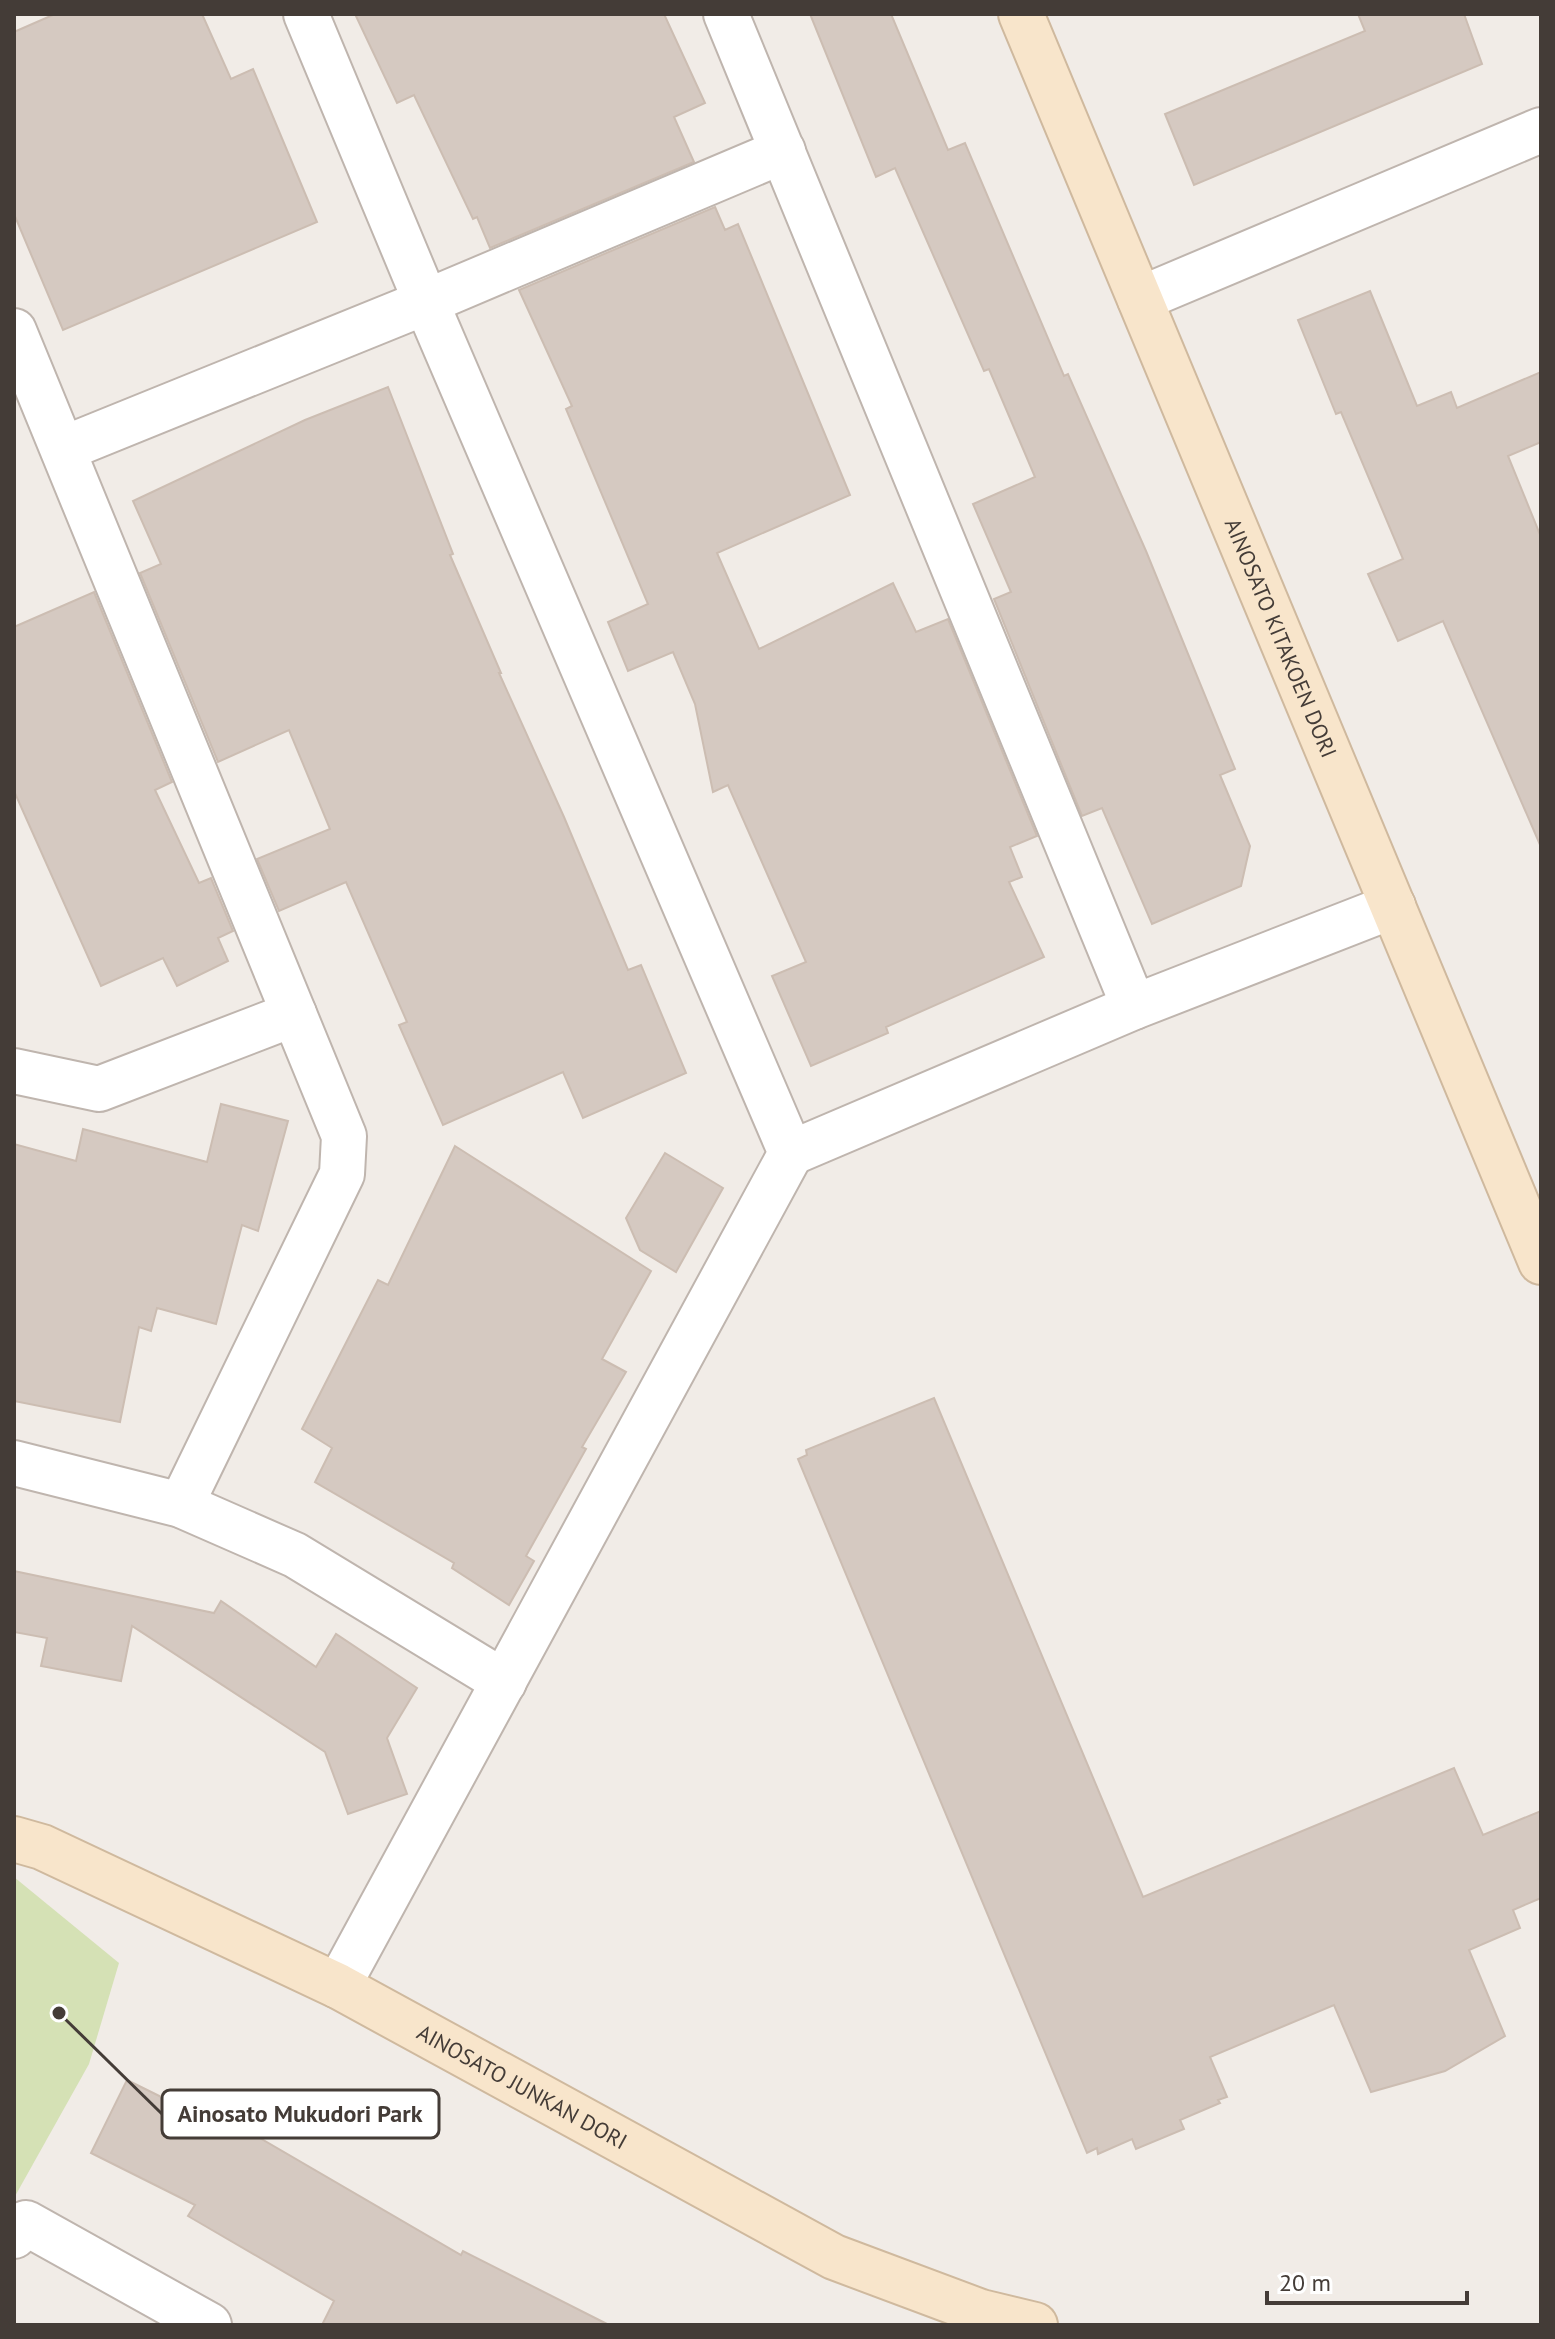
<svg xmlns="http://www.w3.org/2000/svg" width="1555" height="2339" font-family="'PT Sans',sans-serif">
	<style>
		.green { fill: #d5e1b5 }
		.building { fill: #d5c9c1; stroke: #ccbdb2; stroke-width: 2 }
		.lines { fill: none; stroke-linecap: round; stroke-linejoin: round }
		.street-casing { stroke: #bfb5ae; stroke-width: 48 }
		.secondary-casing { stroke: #cfb99e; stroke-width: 48 }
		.street { stroke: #fff; stroke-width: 44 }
		.secondary { stroke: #f8e5cb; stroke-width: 44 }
		.labels { text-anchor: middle; stroke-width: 6; stroke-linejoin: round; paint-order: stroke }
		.street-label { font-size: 22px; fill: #443c37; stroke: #fff }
		.leader { fill: none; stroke: #443c37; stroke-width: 3 }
		.callout-dot { fill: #443c37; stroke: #fff; stroke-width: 3 }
		.callout { fill: #fff; stroke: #443c37; stroke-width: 3 }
		.callout-label { font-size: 24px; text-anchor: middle; font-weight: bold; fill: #443c37 }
	</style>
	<rect width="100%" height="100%" fill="#f1ece7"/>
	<!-- green -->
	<path class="green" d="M14,1877L119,1963L89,2064L14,2198Z"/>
	<!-- building -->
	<g class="building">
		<path d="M55,14H202L231,79L253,69L317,222L63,330L14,214V32Z"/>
		<path d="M355,14H664L705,103L674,117L694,162L490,248L477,217L473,219L414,95L397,103Z"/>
		<path d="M810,14H891L948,150L965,143L1064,376L1068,374L1146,551L1235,769L1220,775L1250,846L1241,886L1152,924L1102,808L1082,816L994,599L1011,592L973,504L1035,477L989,369L984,371L895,168L876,177Z"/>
		<path d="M1358,14H1464L1482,64L1194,185L1165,114L1365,31Z"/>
		<path d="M715,207L725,230L738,224L850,495L717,553L759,649L893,583L916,632L948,619L1037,836L1010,847L1022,877L1009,882L1044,957L886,1027L888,1033L811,1066L772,976L806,962L728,785L713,792L695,704L673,652L628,671L608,622L648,604L566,409L572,406L519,290Z"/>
		<path d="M1370,291L1417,406L1451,392L1457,408L1541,372V442L1508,456L1541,537V847L1443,621L1398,641L1368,574L1403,559L1341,412L1336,414L1298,320Z"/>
		<path d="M388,387L453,554L450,555L501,673H499L564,817L628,970L641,965L686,1073L583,1118L563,1072L443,1125L399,1025L407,1022L346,882L279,911L257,859L330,829L289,730L218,762L140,573L161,564L133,501L305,420Z"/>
		<path d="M94,592L172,782L155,790L199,883L211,878L233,931L218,938L228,961L177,986L163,958L101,986L14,791V627Z"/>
		<path d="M221,1104L288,1121L258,1231L242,1225L216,1324L157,1308L151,1331L139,1327L120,1422L14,1401V1144L76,1161L83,1129L207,1162Z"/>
		<path d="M455,1146L651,1271L602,1359L626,1372L582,1447L586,1449L526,1556L534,1561L509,1605L452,1568L454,1563L315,1482L332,1448L302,1429L378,1280L388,1285Z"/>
		<path d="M665,1153L723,1188L676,1272L640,1250L626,1218Z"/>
		<path d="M934,1398L1143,1897L1454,1768L1483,1835L1541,1811V1898L1513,1910L1520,1928L1469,1950L1505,2036L1445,2071L1371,2092L1334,2005L1210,2057L1227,2097L1218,2100L1220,2103L1180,2120L1184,2129L1136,2149L1132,2139L1098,2154L1097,2148L1087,2153L798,1459L807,1455L806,1450Z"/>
		<path d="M14,1571L214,1613L221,1601L316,1667L336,1634L417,1688L387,1738L407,1794L348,1814L325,1752L132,1626L121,1681L41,1666L47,1638L14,1632Z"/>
		<path d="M127,2080L236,2134L241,2127L461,2255L463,2251L609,2325H322L334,2301L188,2216L195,2205L91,2153Z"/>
	</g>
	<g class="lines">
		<!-- street casing -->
		<g class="street-casing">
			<g id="street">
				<path d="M306,14L426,302L791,1153L338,1986"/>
				<path d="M726,14L1134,1007"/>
				<path d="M1140,299L1541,130"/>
				<path d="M14,331L344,1136L342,1174L181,1505"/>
				<path d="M63,449L426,302L783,151"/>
				<path d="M14,1071L99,1089L294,1014"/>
				<path d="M791,1153L1134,1007L1393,906"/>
				<path d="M14,1463L181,1505L295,1555L504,1682"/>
				<path d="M14,2236L26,2223L209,2325"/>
			</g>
		</g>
		<!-- secondary casing -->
		<g class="secondary-casing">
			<g id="secondary">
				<path id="s1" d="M1021,14L1541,1262"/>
				<path id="s2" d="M14,1839L42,1847L338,1986L834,2257L981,2312L1035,2325"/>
			</g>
		</g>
		<!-- street -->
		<use href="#street" class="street"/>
		<!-- secondary -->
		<use href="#secondary" class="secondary"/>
	</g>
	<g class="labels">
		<!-- street labels -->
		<g class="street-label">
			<text dy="8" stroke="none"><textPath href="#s1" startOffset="676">AINOSATO KITAKOEN DORI</textPath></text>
			<text dy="8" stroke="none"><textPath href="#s2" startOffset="566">AINOSATO JUNKAN DORI</textPath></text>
		</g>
	</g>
	<!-- callouts -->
	<path class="leader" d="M59 2013L162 2114"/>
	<circle class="callout-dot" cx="59" cy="2013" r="8"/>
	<rect class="callout" x="162" y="2090" width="277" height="48" rx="8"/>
	<g class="callout-label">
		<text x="300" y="2122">Ainosato Mukudori Park</text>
	</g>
	<!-- border -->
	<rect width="1555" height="2339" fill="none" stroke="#443c37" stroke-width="32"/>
	<!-- scale -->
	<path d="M1267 2291v12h200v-12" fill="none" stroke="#443c37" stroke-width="4"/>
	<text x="1279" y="2291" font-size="24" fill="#443c37" stroke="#ffffff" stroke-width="6" paint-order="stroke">20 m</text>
</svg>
